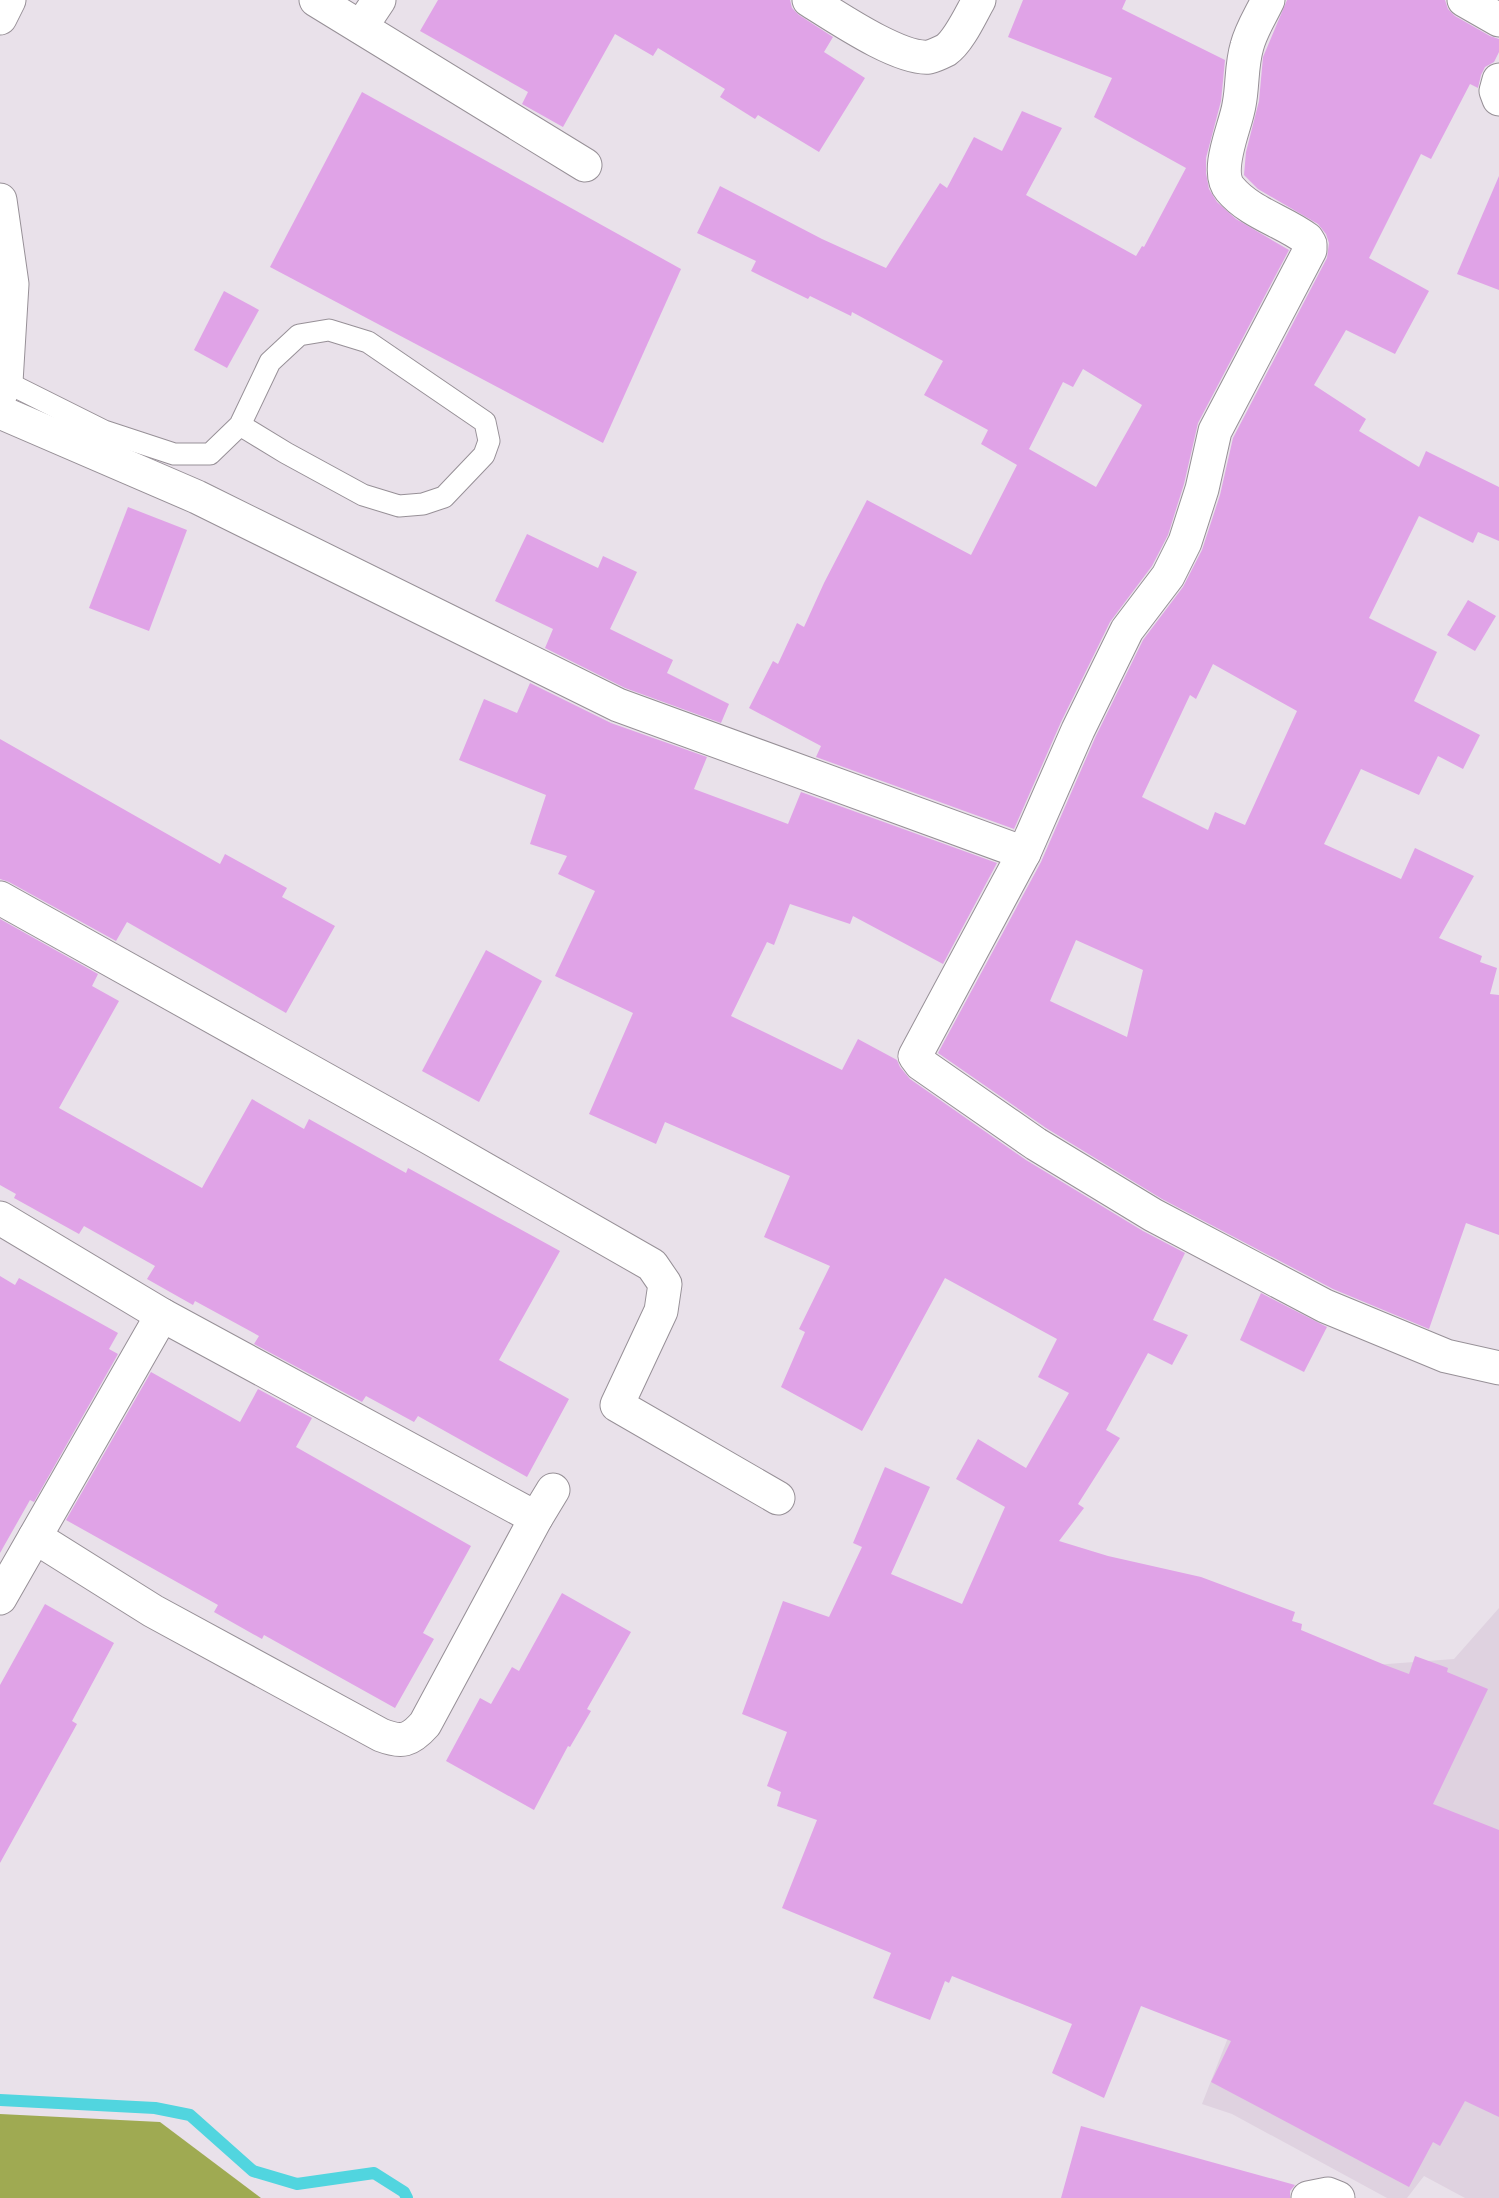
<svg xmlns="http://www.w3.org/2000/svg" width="1499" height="2198" font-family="'Varela Round',sans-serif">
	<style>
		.built { fill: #dfd2e0 }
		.forest { fill: #9faa52 }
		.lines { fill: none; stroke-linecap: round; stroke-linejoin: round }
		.stream { stroke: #51d5df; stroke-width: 12 }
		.building { fill: #e0a3e7; fill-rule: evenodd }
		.service-casing { stroke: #979097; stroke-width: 23 }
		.minor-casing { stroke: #979097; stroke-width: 35 }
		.service { stroke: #fff; stroke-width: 21 }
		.minor { stroke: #fff; stroke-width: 33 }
	</style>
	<rect width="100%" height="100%" fill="#e9e1ea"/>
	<!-- built -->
	<path class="built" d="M1499,1608V2198H1465L1424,2176L1407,2198H1387L1232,2114L1202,2104L1374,1665L1454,1659Z"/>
	<!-- forest -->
	<path class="forest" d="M0,2114L160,2122L261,2198H0Z"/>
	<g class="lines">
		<!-- stream -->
		<path class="stream" d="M0,2100L155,2108L190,2115L253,2171L297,2184L374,2173L404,2192L407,2198"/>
	</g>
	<!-- building -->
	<g class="building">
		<path d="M438,0H790L792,8L799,15L833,37L824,52L865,78L819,152L758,115L755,119L720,97L725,89L658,48L653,56L615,34L563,127L522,104L528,92L420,31Z"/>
		<path d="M1023,0H1126L1122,9L1225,60L1221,101L1206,158V173L1209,189L1217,202L1236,219L1289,250L1198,423L1184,484L1168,535L1152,566L1110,622L1061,722L1014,829L816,757L821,746L749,708L773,661L778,664L797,623L804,627L824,583L867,500L971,555L1017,465L981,444L988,430L924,395L943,361L852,312L851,316L810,296L808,299L751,271L756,261L697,233L720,186L822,239L886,268L940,183L947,188L974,137L1002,151L1022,111L1062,128L1026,195L1136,256L1142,246L1144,247L1186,168L1094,117L1112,78L1008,37ZM1083,369L1142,405L1096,487L1029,449L1063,382L1073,387Z"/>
		<path d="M1287,0H1445L1448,9L1455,16L1490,36L1499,39V52L1494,62L1485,67L1481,75L1478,88L1470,84L1431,159L1421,154L1369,258L1429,291L1395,354L1346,330L1314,385L1366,419L1359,431L1419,467L1426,451L1499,487V541L1478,532L1473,543L1419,516L1369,618L1437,652L1414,701L1480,735L1463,769L1438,756L1419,795L1361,769L1324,844L1401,879L1415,848L1474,876L1439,938L1482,956L1480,962L1497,968L1490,994L1499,995V1235L1466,1223L1429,1329L1333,1289L1162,1199L1046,1128L938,1053L1041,862L1095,738L1143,640L1183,587L1202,550L1220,495L1233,438L1327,258L1329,243L1326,234L1318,224L1258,189L1244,175L1246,152L1259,101L1263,57ZM1213,664L1297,711L1245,825L1215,812L1208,830L1142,797L1190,695L1196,699ZM1076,940L1143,970L1127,1037L1050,1001Z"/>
		<path d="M362,92L681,269L603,443L270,267Z"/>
		<path d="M1499,176V290L1457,274Z"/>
		<path d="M224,291L259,310L227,368L194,350Z"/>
		<path d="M128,507L187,530L149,631L89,608Z"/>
		<path d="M527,534L598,568L603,556L637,572L610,629L673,660L667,673L729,704L721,723L625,688L545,648L553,629L495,601Z"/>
		<path d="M1468,600L1496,616L1475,651L1447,635Z"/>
		<path d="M530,683L611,723L707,757L694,789L788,824L801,792L997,863L943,964L853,916L850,924L790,904L774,945L767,942L731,1016L842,1070L858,1039L897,1060L900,1067L910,1079L1026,1160L1143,1231L1185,1253L1153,1320L1188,1335L1172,1365L1148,1353L1106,1430L1120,1438L1078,1504L1084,1508L1059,1541L1108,1556L1201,1577L1295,1612L1292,1621L1302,1624L1301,1630L1385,1665L1409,1674L1415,1656L1448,1668L1447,1672L1488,1689L1433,1804L1499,1830V2117L1465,2101L1440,2146L1433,2142L1409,2187L1211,2082L1231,2041L1141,2006L1104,2098L1052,2073L1072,2024L952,1976L949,1983L945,1981L930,2020L873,1998L891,1953L782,1908L817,1820L777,1806L781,1792L767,1786L787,1732L742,1714L783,1601L829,1617L862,1547L853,1543L885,1467L930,1487L891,1574L962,1604L1005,1507L956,1479L978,1439L1026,1468L1069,1393L1038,1377L1057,1339L945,1278L862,1431L781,1387L805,1332L799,1329L830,1266L764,1237L790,1176L665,1122L656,1144L589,1114L633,1013L555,976L595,891L558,874L567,856L530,844L546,795L459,760L484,699L517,713Z"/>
		<path d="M0,739L220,864L225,854L287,888L282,897L335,926L286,1013L127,922L116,941L9,882L0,879Z"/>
		<path d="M0,919L98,974L92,986L119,1001L59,1108L202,1188L252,1099L304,1129L309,1119L406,1173L408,1168L560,1251L499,1360L569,1399L527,1477L418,1416L414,1422L366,1396L362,1402L254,1344L259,1336L195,1301L193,1305L147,1279L155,1266L84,1226L79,1234L14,1198L16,1194L0,1185Z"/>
		<path d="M486,950L542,981L479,1102L422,1071Z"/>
		<path d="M0,1276L15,1285L19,1278L118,1333L109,1349L118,1354L34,1502L30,1500L0,1553Z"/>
		<path d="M1261,1293L1327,1327L1304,1372L1240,1340Z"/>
		<path d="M151,1372L240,1422L258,1389L312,1418L296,1447L471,1546L423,1633L434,1639L395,1708L264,1635L262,1639L214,1612L218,1605L66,1520Z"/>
		<path d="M562,1593L631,1632L587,1709L591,1711L570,1747L568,1746L534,1810L446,1761L480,1698L491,1704L512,1667L519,1671Z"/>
		<path d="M45,1604L114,1643L72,1721L77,1724L0,1863V1685Z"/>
		<path d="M1081,2126L1295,2185L1290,2191V2198H1061Z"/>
	</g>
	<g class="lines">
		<!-- service casing -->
		<g class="service-casing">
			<path id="service" d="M6,382L104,431L174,454H210L240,425L270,362L299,335L329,330L368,342L485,422L489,441L484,455L444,497L423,504L399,506L363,495L286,453L240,425"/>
		</g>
		<!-- minor casing -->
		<g class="minor-casing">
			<g id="minor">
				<path d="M316,0L585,165"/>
				<path d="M809,0C835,16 899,60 929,57C933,56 942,52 946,50C959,41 971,14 979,0"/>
				<path d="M1268,0C1261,15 1251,30 1247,46C1241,66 1243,85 1239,105C1236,126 1214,170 1230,189C1250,213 1283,221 1307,239L1310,244V250L1215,431L1202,489L1185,542L1168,576L1127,630L1078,730L1024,853L915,1056L921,1064L1036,1144L1153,1215L1325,1306L1446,1356L1499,1368"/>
				<path d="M1464,0L1499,20"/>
				<path d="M0,18L9,0"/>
				<path d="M361,27L379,0"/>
				<path d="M1499,80L1496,91L1499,99"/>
				<path d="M0,200L12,284L6,382L0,395"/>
				<path d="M0,412L197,497L618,705L1024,853"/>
				<path d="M0,898L430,1138L652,1265L665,1284L661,1311L617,1405L778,1498"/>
				<path d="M0,1218L162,1315L536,1518"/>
				<path d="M35,1537L153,1611L381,1735C402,1743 410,1741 425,1724L536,1518L553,1490"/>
				<path d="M0,1598L162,1315"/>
				<path d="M1308,2198L1328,2194L1338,2198"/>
			</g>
		</g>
		<!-- service -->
		<use href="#service" class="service"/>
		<!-- minor -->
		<use href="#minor" class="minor"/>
	</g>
</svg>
